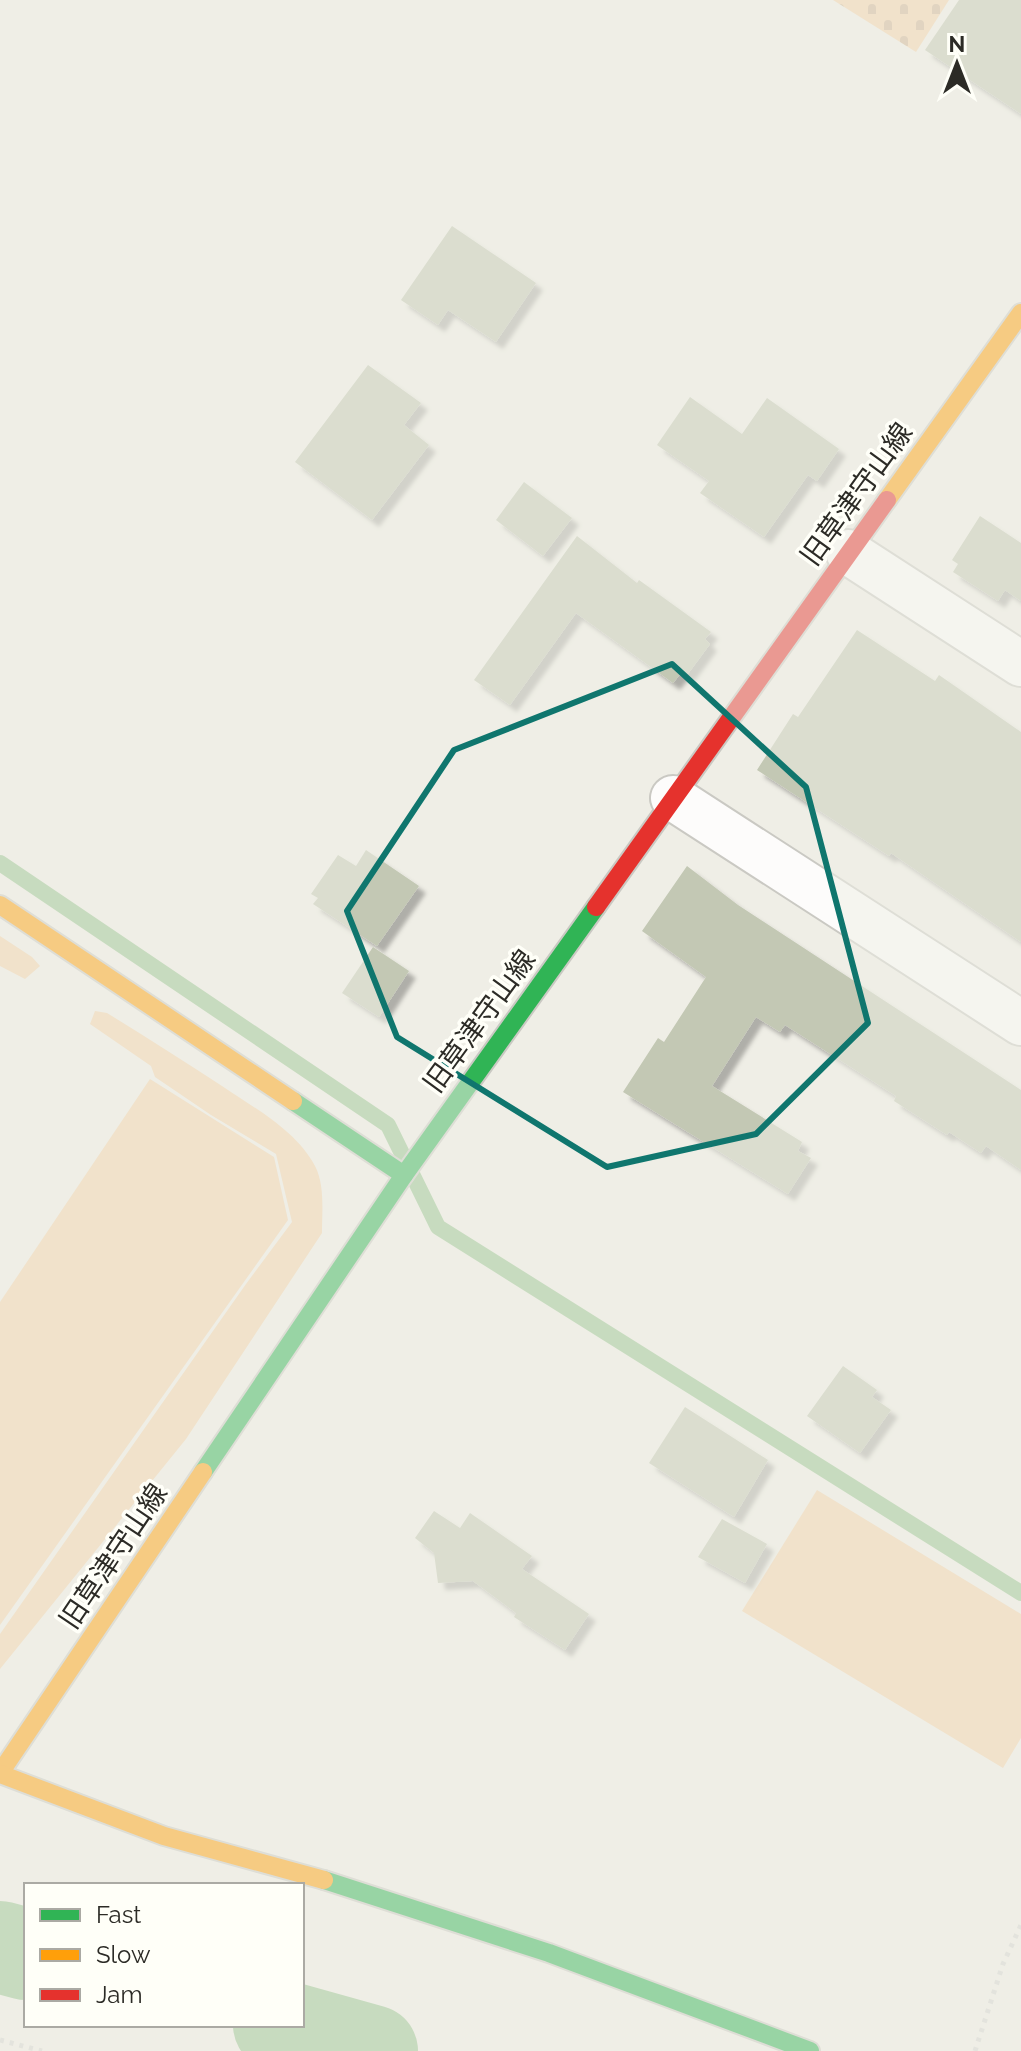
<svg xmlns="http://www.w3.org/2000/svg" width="1021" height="2051" font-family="Raleway,'Noto Sans JP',sans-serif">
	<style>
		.green { fill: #f3d2ac }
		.cemetery { fill: url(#cemetery-stones) }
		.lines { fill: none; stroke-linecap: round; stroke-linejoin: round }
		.stream { stroke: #98c391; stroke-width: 16 }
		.river { stroke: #98c391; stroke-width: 92 }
		.building { fill: #c3c8b4; filter: url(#shadow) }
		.street-casing { stroke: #cac9c3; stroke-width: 48 }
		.fast-casing { stroke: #cac9c3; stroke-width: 22 }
		.slow-casing { stroke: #cac9c3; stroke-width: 22 }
		.jam-casing { stroke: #cac9c3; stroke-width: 22 }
		.path { stroke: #d6d5d2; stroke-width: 5; stroke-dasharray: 4 6; stroke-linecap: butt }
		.street { stroke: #fdfcfb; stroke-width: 44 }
		.fast { stroke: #30b455; stroke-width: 18 }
		.slow { stroke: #ff9f0a; stroke-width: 18 }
		.jam { stroke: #e5322d; stroke-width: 18 }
		.marked { fill: none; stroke: #0f766e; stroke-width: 6; stroke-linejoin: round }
		.labels { text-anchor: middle; stroke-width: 7; stroke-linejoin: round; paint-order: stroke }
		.street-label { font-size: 28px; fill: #2c2b26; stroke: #fffff8 }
	</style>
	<defs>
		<pattern id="cemetery-stones" width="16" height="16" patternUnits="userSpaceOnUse" patternTransform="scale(2)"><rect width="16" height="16" fill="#f3d2ac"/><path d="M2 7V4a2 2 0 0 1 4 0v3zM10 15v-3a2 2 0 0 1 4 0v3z" fill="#d0b494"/></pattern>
		<filter id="shadow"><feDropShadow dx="7" dy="7" stdDeviation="2" flood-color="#0004"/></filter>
	</defs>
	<rect width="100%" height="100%" fill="#efeee6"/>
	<!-- green -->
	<g class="green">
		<path d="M0,936L32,957L40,966L25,979L0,966Z"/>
		<path d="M95,1011L107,1013C146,1037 184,1061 222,1086C254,1108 296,1130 315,1166C325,1185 322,1212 322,1233L186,1439L0,1669V1634L246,1284L292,1222L276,1154L211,1115L155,1077L151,1066L90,1024Z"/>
		<path d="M150,1079L274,1157L288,1220L0,1625V1302Z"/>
		<path d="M817,1490L1021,1614V1738L1003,1768L742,1611Z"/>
	</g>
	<!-- cemetery -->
	<path class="cemetery" d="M833,0H949L916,52Z"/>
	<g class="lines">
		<!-- stream -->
		<path class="stream" d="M0,863L388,1125L438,1227L1021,1593"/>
		<!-- river -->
		<g class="river">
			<path d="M0,1947L26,1954"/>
			<path d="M279,2025L372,2051"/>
		</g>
	</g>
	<!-- building -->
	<g class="building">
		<path d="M959,0H1021V114L925,50Z"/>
		<path d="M452,226L536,283L496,342L448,310L438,325L401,300Z"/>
		<path d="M368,365L421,403L404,425L429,445L372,520L295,462Z"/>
		<path d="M690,397L742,434L767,398L839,449L817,481L808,475L764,537L700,493L709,481L657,445Z"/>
		<path d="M524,482L572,518L543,556L496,520Z"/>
		<path d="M980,516L1021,543V601L1005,590L998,601L953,572L958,564L952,560Z"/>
		<path d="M577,536L637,583L639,580L711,632L705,639L710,644L687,675L682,672L673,683L576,613L510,705L474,680Z"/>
		<path d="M857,630L935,681L939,675L1021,732V942L891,853L889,856L757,770L793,714L798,717Z"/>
		<path d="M366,850L419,886L377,946L313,904L318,898L311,894L338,855L356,866Z"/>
		<path d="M687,866L738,905L1021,1090V1170L986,1146L981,1153L949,1132L947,1135L894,1101L896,1096L785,1025L780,1032L756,1017L712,1086L802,1142L798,1151L811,1158L788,1194L623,1092L658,1038L664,1042L706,977L642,931Z"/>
		<path d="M373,947L409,971L379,1017L342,993Z"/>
		<path d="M843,1366L877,1390L872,1397L891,1410L860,1453L807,1416Z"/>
		<path d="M685,1407L768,1460L734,1517L649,1463Z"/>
		<path d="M434,1511L460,1528L470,1513L532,1556L522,1569L589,1614L565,1650L514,1617L516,1613L473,1581L438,1583L434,1553L415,1538Z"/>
		<path d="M722,1519L767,1544L745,1583L698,1557Z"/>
	</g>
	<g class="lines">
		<!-- street casing -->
		<g class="street-casing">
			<g id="street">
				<path d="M848,552L1021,664"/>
				<path d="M673,798L1021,1023"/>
			</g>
		</g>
		<!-- fast casing -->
		<g class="fast-casing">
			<g id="fast">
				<path d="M293,1101L404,1175"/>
				<path d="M203,1472L404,1175L596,907"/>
				<path d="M324,1880L549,1953L810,2051"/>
			</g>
		</g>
		<!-- slow casing -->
		<g class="slow-casing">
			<g id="slow">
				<path d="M887,500L1021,313"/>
				<path d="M0,905L293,1101"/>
				<path d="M0,1773L203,1472"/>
				<path d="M0,1774L164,1836L324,1880"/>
			</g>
		</g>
		<!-- jam casing -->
		<g class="jam-casing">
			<path id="jam" d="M596,907L887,500"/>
		</g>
		<!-- path -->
		<g class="path">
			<path d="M0,2040L42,2051"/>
			<path d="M975,2051L1003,1964L1021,1925"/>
		</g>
		<!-- street -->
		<use href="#street" class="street"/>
		<!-- fast -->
		<use href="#fast" class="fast"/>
		<!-- slow -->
		<use href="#slow" class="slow"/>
		<!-- jam -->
		<use href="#jam" class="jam"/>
	</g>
	<!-- marked area -->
	<path d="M0 0H1021V2051H0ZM672,664L806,787L868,1023L756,1134L607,1167L397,1037L347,911L454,750Z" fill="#efeee6" fill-opacity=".55" fill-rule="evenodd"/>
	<path class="marked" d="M672,664L806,787L868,1023L756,1134L607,1167L397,1037L347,911L454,750Z"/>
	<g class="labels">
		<!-- street labels -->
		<g class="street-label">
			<text transform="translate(856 494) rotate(-54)" y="10">旧草津守山線</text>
			<text transform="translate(479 1021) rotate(-54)" y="10">旧草津守山線</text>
			<text transform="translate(113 1556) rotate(-56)" y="10">旧草津守山線</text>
		</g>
	</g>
	<!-- legend -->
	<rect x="24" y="1883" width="280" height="144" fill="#fffff8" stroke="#abaaa4" stroke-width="2"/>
	<rect x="40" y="1909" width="40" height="12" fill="#30b455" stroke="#abaaa4" stroke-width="2"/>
	<text x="96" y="1923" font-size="24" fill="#2c2b26">Fast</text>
	<rect x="40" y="1949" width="40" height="12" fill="#ff9f0a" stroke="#abaaa4" stroke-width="2"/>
	<text x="96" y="1963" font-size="24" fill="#2c2b26">Slow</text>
	<rect x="40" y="1989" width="40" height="12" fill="#e5322d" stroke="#abaaa4" stroke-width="2"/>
	<text x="96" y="2003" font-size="24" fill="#2c2b26">Jam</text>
	<!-- north arrow -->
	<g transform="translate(957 64)" stroke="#fffff8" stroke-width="6" paint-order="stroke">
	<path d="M0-6L14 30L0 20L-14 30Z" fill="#2c2b26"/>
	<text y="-12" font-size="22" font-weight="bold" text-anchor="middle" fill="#2c2b26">N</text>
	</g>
</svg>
